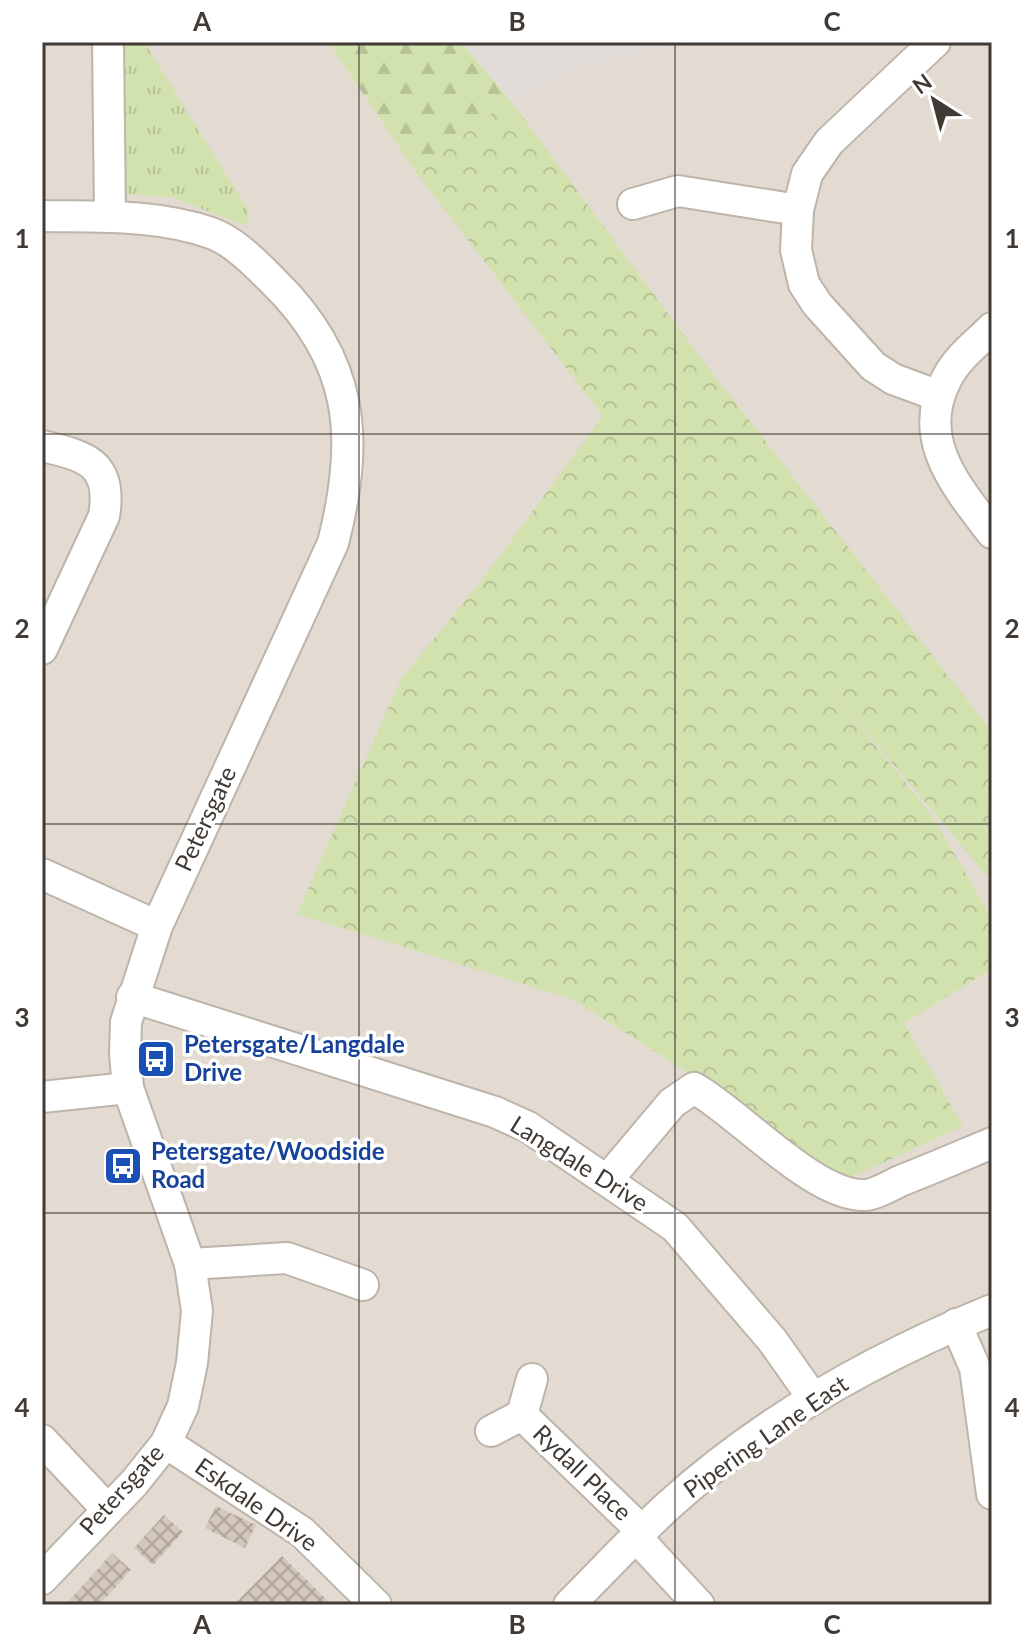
<svg xmlns="http://www.w3.org/2000/svg" width="1034" height="1647" font-family="Lato,sans-serif">
	<style>
		.residential { fill: #e3dbd2 }
		.industrial { fill: #e2dcd8 }
		.grass { fill: url(#grass-tufts) }
		.forest { fill: url(#forest-firs) }
		.park { fill: url(#park-crowns) }
		.building { fill: url(#building-cross-hatch) }
		.lines { fill: none; stroke-linecap: round; stroke-linejoin: round }
		.minor-casing { stroke: #bdb4aa; stroke-width: 34 }
		.minor { stroke: #fff; stroke-width: 30 }
		.grid { fill: none; stroke: #413a34; stroke-width: 2; stroke-opacity: 0.55 }
		.labels { text-anchor: middle; stroke-width: 7; stroke-linejoin: round; paint-order: stroke }
		.street-label { font-size: 24px; fill: #413a34; stroke: #fff }
		.transit-label { font-size: 24px; font-weight: bold; fill: #164399; stroke: #fff; text-anchor: start }
		.neatline { fill: none; stroke: #413a34; stroke-width: 3 }
		.grid-label { font-size: 26px; text-anchor: middle; font-weight: bold; fill: #413a34 }
	</style>
	<defs>
		<pattern id="grass-tufts" width="24" height="20" patternUnits="userSpaceOnUse" patternTransform="scale(2)"><rect width="24" height="20" fill="#d2e2ae"/><path d="M3 7l-1-3M5 7V3M7 7l1-3M15 17l-1-3M17 17v-4M19 17l1-3" fill="none" stroke="#b6c396"/></pattern>
		<pattern id="forest-firs" width="22" height="20" patternUnits="userSpaceOnUse" patternTransform="scale(2)"><rect width="22" height="20" fill="#d2e2ae"/><path d="M5 1l3.5 6h-7zM16 11l3.5 6h-7z" fill="#b6c396"/></pattern>
		<pattern id="park-crowns" width="20" height="18" patternUnits="userSpaceOnUse" patternTransform="scale(2)"><rect width="20" height="18" fill="#d2e2ae"/><path d="M2 6a3 3 0 1 1 6 0M12 15a3 3 0 1 1 6 0" fill="none" stroke="#b6c396"/></pattern>
		<pattern id="building-cross-hatch" width="8" height="8" patternUnits="userSpaceOnUse" patternTransform="scale(2)"><rect width="8" height="8" fill="#d3c7bc"/><path d="M0 0l8 8M0 8l8-8" fill="none" stroke="#ada39a"/></pattern>
	</defs>
	<rect width="100%" height="100%" fill="#f0eae3"/>
	<!-- residential -->
	<path class="residential" d="M42,42H328L415,171L510,100L583,67L697,42H992V1605H42Z"/>
	<!-- industrial -->
	<path class="industrial" d="M461,42H697L583,67L510,100Z"/>
	<!-- grass -->
	<path class="grass" d="M120,42H144L247,208L249,222L241,224L171,197L124,194Z"/>
	<!-- forest -->
	<path class="forest" d="M328,42H461L510,100L415,171Z"/>
	<!-- park -->
	<path class="park" d="M510,100L703,361L992,732V882L818,674L933,817L992,919V969L904,1023L963,1126L843,1181L693,1076L572,999L297,914L401,679L479,584L603,416L415,171Z"/>
	<!-- building -->
	<g class="building">
		<path d="M216,1506L256,1525L245,1548L205,1528Z"/>
		<path d="M164,1515L183,1532L153,1565L134,1548Z"/>
		<path d="M112,1553L131,1570L99,1605H65Z"/>
		<path d="M282,1556L332,1605H234Z"/>
	</g>
	<g class="lines">
		<!-- minor casing -->
		<g class="minor-casing">
			<g id="minor">
				<path d="M108,42L110,216"/>
				<path d="M935,42L829,142L807,174L798,210L796,250L804,284L817,304L873,366L893,379L939,396"/>
				<path d="M633,204L678,191L798,210"/>
				<path d="M42,216C98,217 157,214 211,233C234,241 256,264 273,281C354,360 360,438 333,543L157,926L126,1022L125,1054L128,1088L190,1264L197,1311L192,1363L183,1406L166,1443L134,1483L42,1579"/>
				<path d="M992,328C976,344 957,358 947,378C914,439 957,487 992,533"/>
				<path d="M42,446C86,456 113,463 104,516L42,649"/>
				<path d="M42,874L157,926"/>
				<path d="M132,997L495,1112L528,1127L675,1227L772,1340L813,1398"/>
				<path d="M42,1097L128,1088"/>
				<path d="M608,1179L672,1103L694,1088C738,1112 815,1198 866,1195C876,1194 890,1186 900,1181C931,1169 961,1156 992,1143"/>
				<path d="M190,1264L287,1258L363,1285"/>
				<path d="M956,1324L975,1368L992,1494"/>
				<path d="M522,1415L642,1531"/>
				<path d="M491,1431L522,1415L532,1379"/>
				<path d="M42,1440L107,1509"/>
				<path d="M166,1443L302,1532L376,1605"/>
				<path d="M636,1537L699,1605"/>
				<path d="M569,1605C602,1572 634,1537 669,1505C762,1421 876,1357 992,1310"/>
			</g>
		</g>
		<!-- minor -->
		<use href="#minor" class="minor"/>
	</g>
	<!-- grid -->
	<path class="grid" d="M359,42V1605M675,42V1605M42,434H992M42,824H992M42,1213H992"/>
	<!-- icons -->
	<defs>
		<g id="bus-square" transform="scale(2)"><rect x="-9" y="-9" width="18" height="18" rx="4" fill="#1a4fb4" stroke="#fff"/><path d="M-5-6H5V4H4V6H2V4H-2V6H-4V4H-5ZM-3.5-4V0h7V-4ZM-3.5 1.2v1.5H-2V1.2ZM2 1.2v1.5H3.5V1.2Z" fill="#fff"/></g>
	</defs>
	<g fill-rule="evenodd">
		<use href="#bus-square" x="156" y="1059"/>
		<use href="#bus-square" x="123" y="1166"/>
	</g>
	<g class="labels">
		<!-- street labels -->
		<g class="street-label">
			<text transform="translate(206 819) rotate(-65)" y="8">Petersgate</text>
			<text transform="translate(579 1164) rotate(32)" y="8">Langdale Drive</text>
			<text transform="translate(766 1437) rotate(-35)" y="8">Pipering Lane East</text>
			<text transform="translate(582 1473) rotate(44)" y="8">Rydall Place</text>
			<text transform="translate(122 1490) rotate(-48)" y="8">Petersgate</text>
			<text transform="translate(256 1505) rotate(35)" y="8">Eskdale Drive</text>
		</g>
		<!-- transit labels -->
		<g class="transit-label">
			<text x="184" y="1053">Petersgate/Langdale<tspan x="184" dy="28">Drive</tspan></text>
			<text x="151" y="1160">Petersgate/Woodside<tspan x="151" dy="28">Road</tspan></text>
		</g>
	</g>
	<!-- border -->
	<rect width="1034" height="1647" fill="none" stroke="#ffffff" stroke-width="88"/>
	<!-- north arrow -->
	<g transform="translate(934 100) rotate(324)" stroke="#ffffff" stroke-width="6" paint-order="stroke">
	<path d="M0-6L14 30L0 20L-14 30Z" fill="#413a34"/>
	<text y="-12" font-size="22" font-weight="bold" text-anchor="middle" fill="#413a34">N</text>
	</g>
	<rect x="44" y="44" width="946" height="1559" class="neatline"/>
	<g class="grid-label">
		<text x="202" y="31">A</text>
		<text x="517" y="31">B</text>
		<text x="832" y="31">C</text>
		<text x="22" y="248">1</text>
		<text x="1012" y="248">1</text>
		<text x="22" y="638">2</text>
		<text x="1012" y="638">2</text>
		<text x="22" y="1027">3</text>
		<text x="1012" y="1027">3</text>
		<text x="22" y="1417">4</text>
		<text x="1012" y="1417">4</text>
		<text x="202" y="1634">A</text>
		<text x="517" y="1634">B</text>
		<text x="832" y="1634">C</text>
	</g>
</svg>
